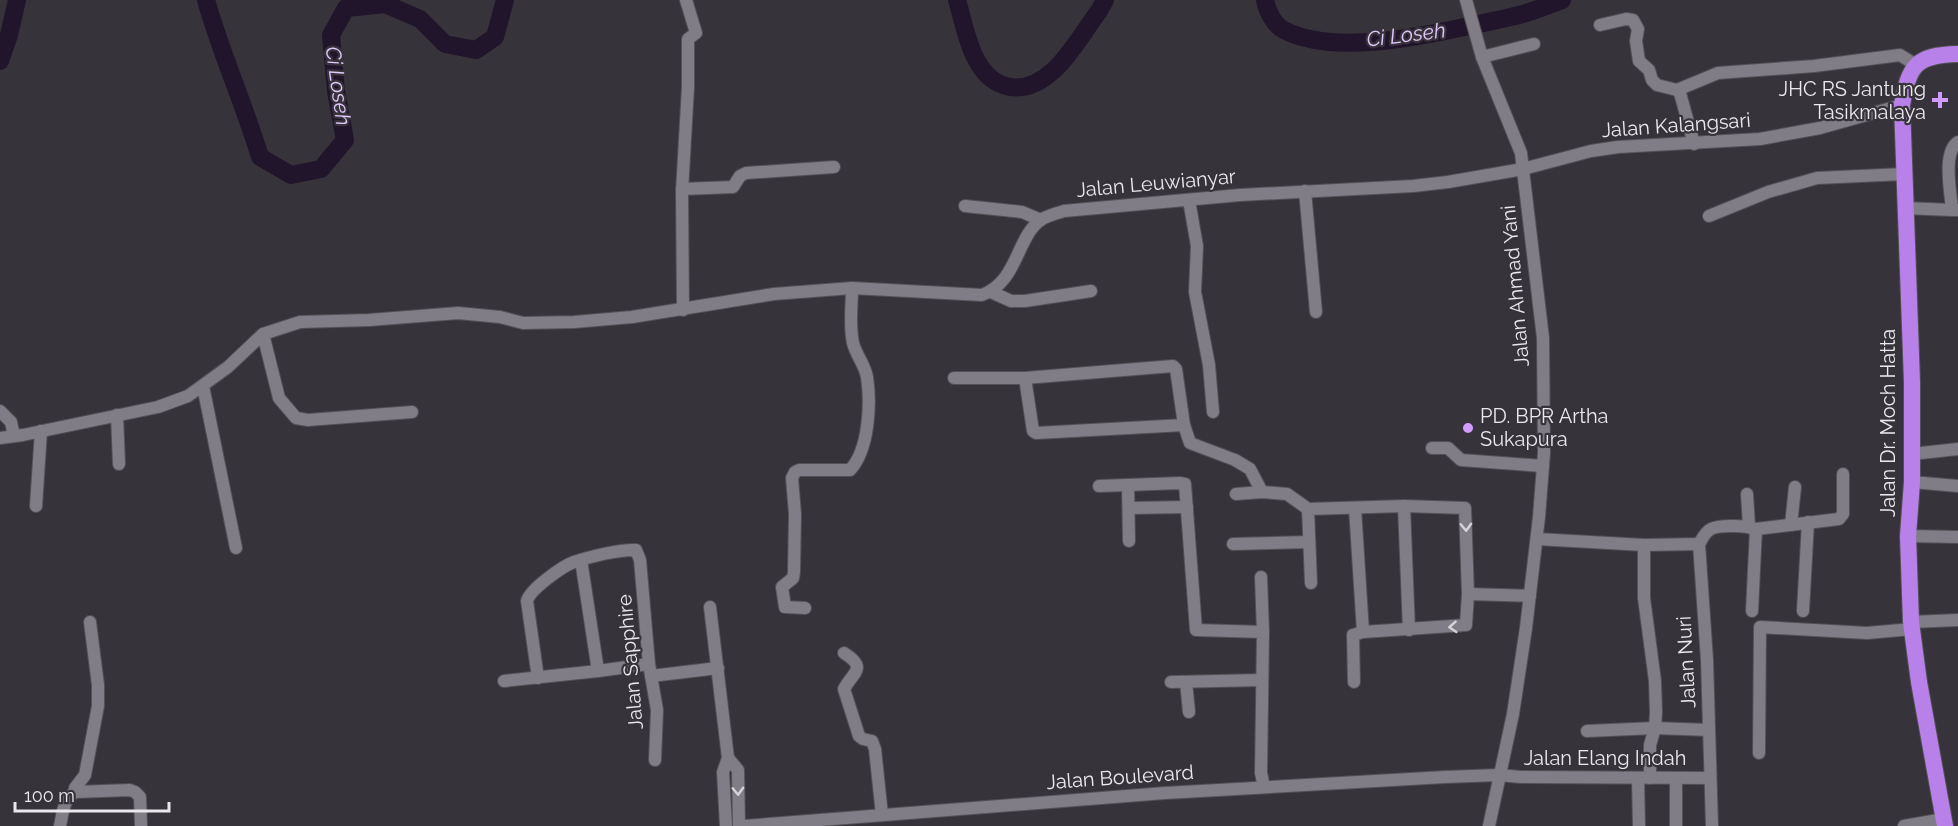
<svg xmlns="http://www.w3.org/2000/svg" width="1958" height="826" font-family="Raleway,sans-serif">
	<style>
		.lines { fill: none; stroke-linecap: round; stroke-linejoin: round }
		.river { stroke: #21152c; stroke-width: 18 }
		.minor-casing { stroke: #535056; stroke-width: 14 }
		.highway-casing { stroke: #535056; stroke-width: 18 }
		.minor { stroke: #817d86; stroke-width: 12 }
		.highway { stroke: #b881e9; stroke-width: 16 }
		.oneway { stroke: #d5d3d8 }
		.poi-dot { fill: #d09dff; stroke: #36333a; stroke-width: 2 }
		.labels { text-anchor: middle; stroke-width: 4.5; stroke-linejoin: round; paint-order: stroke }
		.poi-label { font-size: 20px; fill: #eae8ec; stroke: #36333a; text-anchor: end }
		.street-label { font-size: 20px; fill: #eae8ec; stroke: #36333a }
		.water-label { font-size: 21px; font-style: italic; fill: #e1c8fc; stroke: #36333a }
	</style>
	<rect width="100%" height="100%" fill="#36333a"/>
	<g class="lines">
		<!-- river -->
		<g class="river">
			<path d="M206,0C221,53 244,104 260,157L291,175L321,169L345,140L336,91L331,35L346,8L385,4L420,19L445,44L476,50L495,37L505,0"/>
			<path d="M957,0C962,17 966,37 973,53C990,92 1024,98 1054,70C1070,56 1086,28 1099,11L1105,0"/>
			<path d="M1265,0C1267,11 1274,25 1284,30C1333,56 1425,36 1478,24C1493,21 1508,18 1523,14C1536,10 1549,5 1562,0"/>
			<path d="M0,61L9,35L17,0"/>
		</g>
		<!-- minor casing -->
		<g class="minor-casing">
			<g id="minor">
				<path d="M1466,0L1482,57L1521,153L1543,338L1544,453L1539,517L1526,628L1513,714L1489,826"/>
				<path d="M1600,25L1626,19L1633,20L1638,29L1636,41L1639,61L1649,70L1652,80L1657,85L1677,90L1718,73L1814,66L1900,55L1916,65"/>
				<path d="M1482,57L1534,44"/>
				<path d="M1677,90L1680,93L1694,144"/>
				<path d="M1958,142C1942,152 1951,194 1952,210H1958"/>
				<path d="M682,189L733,187L740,176L746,173L834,167"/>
				<path d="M1305,191L1316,312"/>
				<path d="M1189,200L1197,246L1195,292L1209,365L1213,412"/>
				<path d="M965,206L1022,212L1041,220"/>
				<path d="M1905,208L1952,210"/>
				<path d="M1709,216L1768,192L1817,178L1904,174"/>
				<path d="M991,292L1011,301H1025L1091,291"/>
				<path d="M683,310L682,191L688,87V39L696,33L686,0"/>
				<path d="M263,334L279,398L296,418L308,420L412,412"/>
				<path d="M954,378H1025L1173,366L1176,369L1184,425L1190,443L1235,460L1250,469L1262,492"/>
				<path d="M1025,378L1033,431L1036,433L1184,425"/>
				<path d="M203,386L236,548"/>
				<path d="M0,411L11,422L14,436"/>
				<path d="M117,415L119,464"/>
				<path d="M0,438L23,435L158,407L188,396L228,367L263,334L300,322L369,320L458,313L500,317L523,323L574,322L632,317L774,294L852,288L982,295C1019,281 1016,236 1042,219C1049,215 1057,213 1064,211L1240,195L1413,186L1448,182L1523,169L1591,151L1618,147L1760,139L1820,128L1902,105"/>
				<path d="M1432,448H1448L1461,460L1543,466"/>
				<path d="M1912,454L1958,449"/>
				<path d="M1912,482L1958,486"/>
				<path d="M1128,485L1129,541"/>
				<path d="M1099,486L1180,483L1185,484L1196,630L1263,632L1261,773L1264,787"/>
				<path d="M1236,494L1262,492L1287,494L1308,509"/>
				<path d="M1747,494L1749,526"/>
				<path d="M36,506L41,431"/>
				<path d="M1404,506L1409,630"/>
				<path d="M1129,508L1187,507"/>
				<path d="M1355,508L1363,632"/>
				<path d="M1791,525L1795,487"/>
				<path d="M1908,536L1958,537"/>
				<path d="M1537,539L1644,545L1699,544"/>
				<path d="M1233,544L1309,542"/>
				<path d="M1699,544L1707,660L1712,826"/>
				<path d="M1699,544C1702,539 1705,532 1711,529C1721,524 1746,526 1756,529L1839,519L1843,514V474"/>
				<path d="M1644,545V598L1655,681L1656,712L1655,728L1650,745V778"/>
				<path d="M581,560L598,671"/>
				<path d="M1261,577L1263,632"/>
				<path d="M1311,583L1308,509L1404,506L1465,508L1468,594L1466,625L1363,632L1353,635L1354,682"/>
				<path d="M1468,594L1530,596"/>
				<path d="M710,607L728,758L723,772L726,826"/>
				<path d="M805,608L785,607L782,587L793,578L794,572L795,514L792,478L795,472L799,470H850C869,450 871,404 867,377C865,365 856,355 853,343C849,325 852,306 852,288"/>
				<path d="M1752,611L1756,529"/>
				<path d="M1803,611L1808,522"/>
				<path d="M1911,622L1958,620"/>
				<path d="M844,653C868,668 853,672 844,689L859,736L863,739L872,741L875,749L882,815"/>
				<path d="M651,676L718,668"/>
				<path d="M538,678L527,601C530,589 563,566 574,562C588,557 621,549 636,550L640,560L649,664L657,710L655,760"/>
				<path d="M504,681L598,671L649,664"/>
				<path d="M1171,682L1262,680"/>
				<path d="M1186,682L1189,712"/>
				<path d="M1587,731L1655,728L1709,730"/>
				<path d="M1759,753L1760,627L1867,633L1912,629"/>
				<path d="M728,758L738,770L739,826"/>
				<path d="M1676,778V826"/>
				<path d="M1638,779L1639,826"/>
				<path d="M75,792V788L85,775L98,706V685L90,622"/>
				<path d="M60,826C63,812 63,800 75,792L130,790L135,792L140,797L141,826"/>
				<path d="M744,826L1165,793L1445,777L1499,775L1521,777L1710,778"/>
				<path d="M1904,826L1944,819"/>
			</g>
		</g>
		<!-- highway casing -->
		<g class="highway-casing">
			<path id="highway" d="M1945,826L1919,682L1911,622L1908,536L1912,482V382L1902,105C1909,65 1916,55 1958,54"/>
		</g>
		<!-- minor -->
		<use href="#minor" class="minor"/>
		<!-- highway -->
		<use href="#highway" class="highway"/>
	</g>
	<!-- one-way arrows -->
	<defs><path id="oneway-chevron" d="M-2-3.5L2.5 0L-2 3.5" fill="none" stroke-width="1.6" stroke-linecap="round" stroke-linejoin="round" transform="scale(1.5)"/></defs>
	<g class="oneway">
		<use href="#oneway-chevron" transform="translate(1466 527) rotate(88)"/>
		<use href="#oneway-chevron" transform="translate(1453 627) rotate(176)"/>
		<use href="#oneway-chevron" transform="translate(738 791) rotate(88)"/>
	</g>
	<!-- markers -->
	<g class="poi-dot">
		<path d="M1937 91h6v6h6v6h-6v6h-6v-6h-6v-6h6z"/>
		<circle cx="1468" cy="428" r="6"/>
	</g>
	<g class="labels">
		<!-- poi labels -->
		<g class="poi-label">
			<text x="1926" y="96">JHC RS Jantung<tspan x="1926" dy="23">Tasikmalaya</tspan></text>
			<text x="1480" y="423" text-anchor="start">PD. BPR Artha<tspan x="1480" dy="23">Sukapura</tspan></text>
		</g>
		<!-- street labels -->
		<g class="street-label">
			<text transform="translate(1676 125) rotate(-4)" y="7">Jalan Kalangsari</text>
			<text transform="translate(1156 183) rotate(-5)" y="7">Jalan Leuwianyar</text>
			<text transform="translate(1515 286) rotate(-95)" y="7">Jalan Ahmad Yani</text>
			<text transform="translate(1888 423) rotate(-90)" y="7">Jalan Dr. Moch Hatta</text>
			<text transform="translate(630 662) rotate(-95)" y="7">Jalan Sapphire</text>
			<text transform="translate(1686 662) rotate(-93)" y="7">Jalan Nuri</text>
			<text x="1605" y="765">Jalan Elang Indah</text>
			<text transform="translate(1120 777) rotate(-4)" y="7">Jalan Boulevard</text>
		</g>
		<!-- water labels -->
		<g class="water-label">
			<text transform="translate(1406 35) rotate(-7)" y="7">Ci Loseh</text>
			<text transform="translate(338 86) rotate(82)" y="7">Ci Loseh</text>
		</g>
	</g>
	<!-- scale -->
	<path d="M15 802v9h154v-9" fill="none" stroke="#eae8ec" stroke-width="3"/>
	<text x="24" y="802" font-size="18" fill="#eae8ec" stroke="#36333a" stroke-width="4.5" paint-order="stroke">100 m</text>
</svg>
